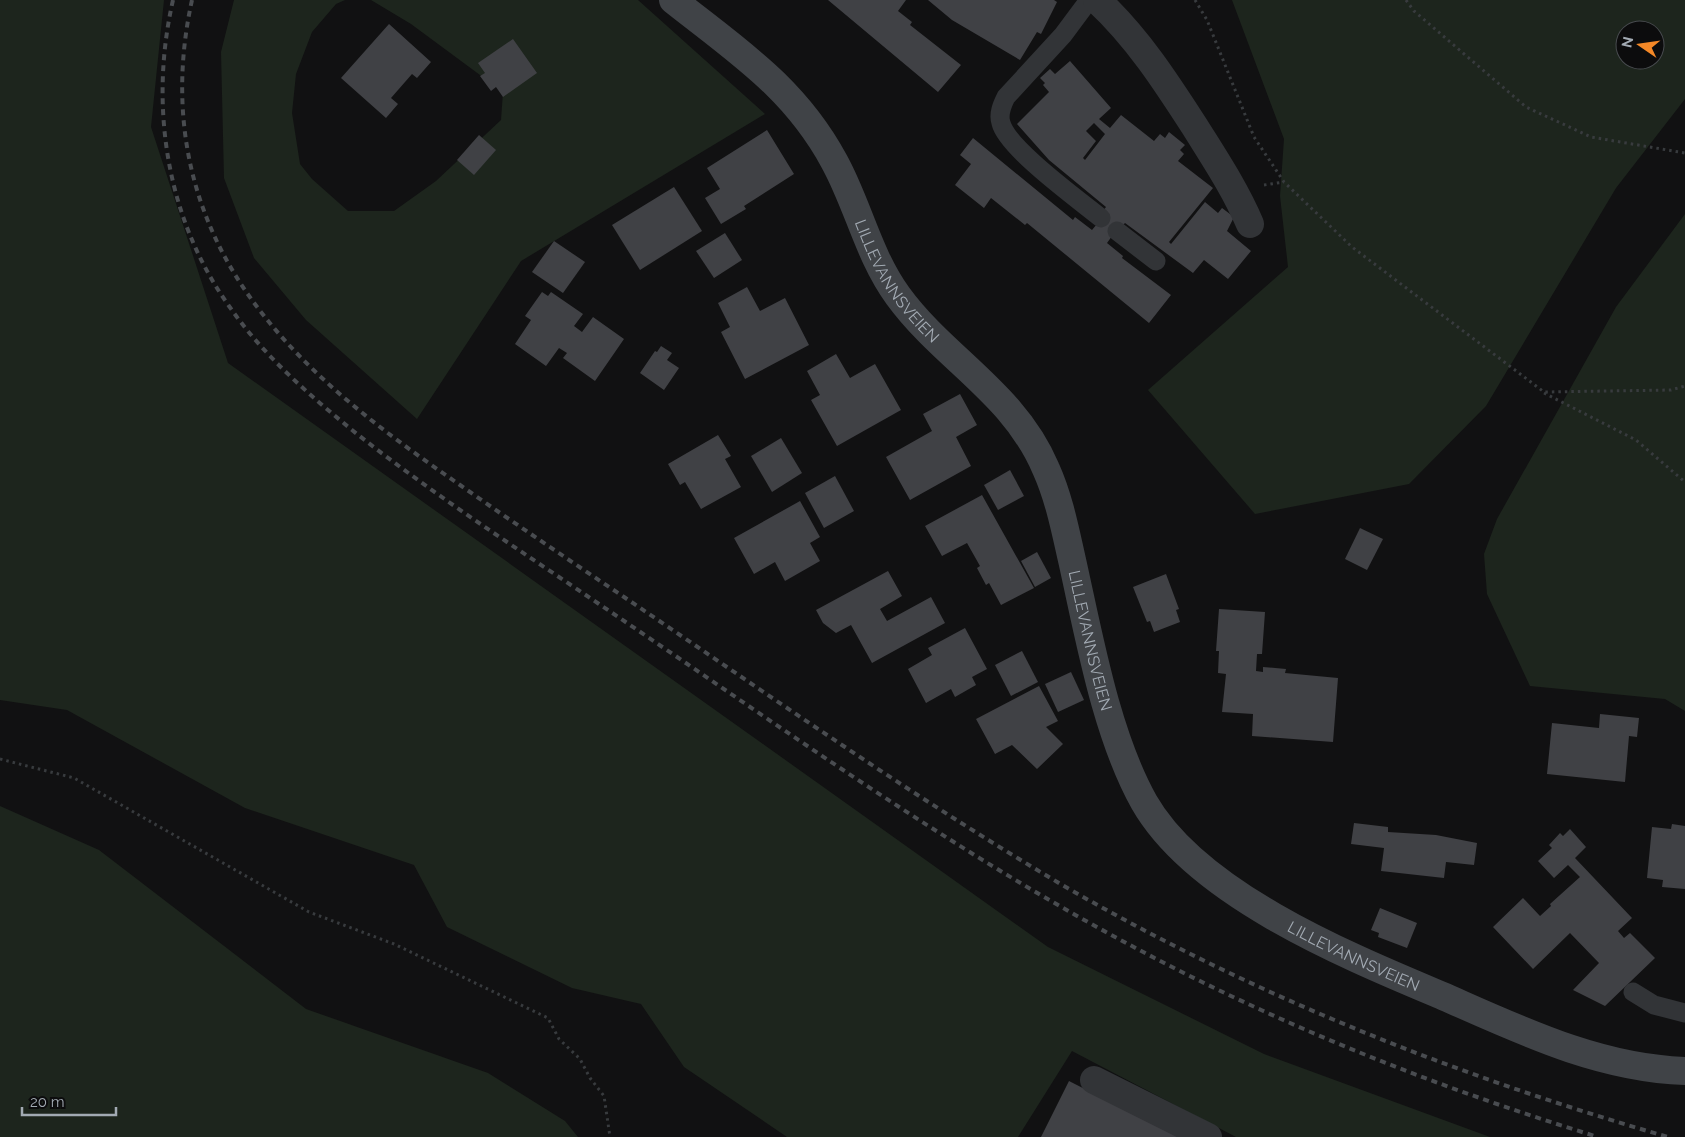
<svg xmlns="http://www.w3.org/2000/svg" width="1685" height="1137" font-family="Raleway,sans-serif">
	<style>
		.green { fill: #1d251d; fill-rule: evenodd }
		.building { fill: #404145; fill-rule: evenodd }
		.lines { fill: none; stroke-linecap: round; stroke-linejoin: round }
		.path { stroke: #383b3e; stroke-width: 3; stroke-dasharray: 2.5 4; stroke-linecap: butt }
		.lane { stroke: #323437; stroke-width: 19 }
		.street { stroke: #323437; stroke-width: 28 }
		.secondary { stroke: #404347; stroke-width: 28 }
		.rail { stroke: #494c50; stroke-width: 4; stroke-dasharray: 6 5; stroke-linecap: butt }
		.labels { text-anchor: middle; stroke-width: 4.5; stroke-linejoin: round; paint-order: stroke }
		.street-label { font-size: 16px; fill: #a2aab3; stroke: #0c0c0d }
	</style>
	<rect width="100%" height="100%" fill="#111112"/>
	<!-- green -->
	<g class="green">
		<path d="M0,0H164L151,127L228,363L1048,947L1264,1054L1490,1137H1236L1072,1051L1018,1137H787L684,1067L641,1004L572,988L447,927L414,865L245,808L67,710L0,700Z"/>
		<path d="M234,0H345L336,4L312,32L296,74L292,113L300,164L312,179L348,211H394L436,181L501,120L503,92L411,24L371,0H638L765,114L521,261L417,419L306,320L254,258L224,178L221,52Z"/>
		<path d="M1232,0H1685V99L1616,188L1486,406L1409,484L1255,514L1148,390L1288,267L1280,196L1284,139ZM1625,30H1655V60H1625Z"/>
		<path d="M1685,214V711L1665,699L1530,686L1487,594L1484,554L1497,519L1616,307Z"/>
		<path d="M0,806L99,850L306,1009L488,1073L565,1121L578,1137H0Z"/>
	</g>
	<!-- building -->
	<g class="building">
		<path d="M828,0H906L898,11L912,22L910,25L961,65L938,92Z"/>
		<path d="M928,0H1054L1057,2L1041,34L1037,32L1020,60L952,20Z"/>
		<path d="M389,24L431,62L417,78L412,74L391,98L398,104L386,118L341,78Z"/>
		<path d="M513,39L537,73L503,97L496,87L491,91L480,76L485,73L478,63Z"/>
		<path d="M1070,61L1111,108L1099,119L1110,128L1121,115L1154,141L1160,134L1165,138L1169,132L1185,145L1180,150L1184,154L1178,161L1213,188L1169,242L1171,244L1205,202L1218,213L1222,208L1234,217L1227,231L1251,251L1228,279L1204,260L1193,273L1125,223L1122,226L1120,225L1107,243L1123,256L1122,258L1171,295L1149,323L1027,223L1025,225L991,198L984,208L955,185L971,164L960,155L973,138L1073,220L1075,217L1092,230L1106,213L1103,211L1106,207L1049,160L1017,124L1049,92L1043,85L1045,83L1040,78L1050,69L1055,74ZM1094,123L1105,134L1085,160L1083,158L1096,141L1086,131Z"/>
		<path d="M767,130L794,174L744,206L746,209L721,224L705,198L720,189L707,168Z"/>
		<path d="M479,135L496,150L474,175L457,160Z"/>
		<path d="M674,187L702,231L640,270L612,225Z"/>
		<path d="M725,233L742,260L714,278L696,251Z"/>
		<path d="M554,241L585,262L563,293L532,272Z"/>
		<path d="M747,287L760,311L785,298L809,345L745,379L721,332L730,327L718,303Z"/>
		<path d="M542,292L548,296L551,292L583,314L574,326L582,332L593,317L624,339L595,381L563,358L567,353L559,348L546,366L515,344L531,320L525,316Z"/>
		<path d="M661,346L672,353L667,360L679,368L664,390L640,373L655,351L657,352Z"/>
		<path d="M836,354L850,378L875,364L901,410L837,446L811,400L820,395L807,371Z"/>
		<path d="M960,394L977,425L956,437L971,466L910,500L886,457L932,431L923,414Z"/>
		<path d="M718,435L731,456L725,459L741,487L701,509L685,482L680,485L668,464Z"/>
		<path d="M781,438L802,473L772,492L751,456Z"/>
		<path d="M1010,470L1024,496L998,510L984,485Z"/>
		<path d="M835,476L854,511L824,528L805,493Z"/>
		<path d="M982,495L1034,588L1001,605L989,583L986,585L977,568L980,566L967,543L942,556L925,526Z"/>
		<path d="M800,501L820,537L810,543L820,561L785,581L775,562L754,574L734,538Z"/>
		<path d="M1360,528L1383,539L1367,570L1345,559Z"/>
		<path d="M1037,552L1051,578L1035,587L1021,561Z"/>
		<path d="M888,571L902,596L880,609L887,621L931,597L945,623L872,663L851,625L836,633L823,623L816,610Z"/>
		<path d="M1166,574L1179,609L1176,610L1180,622L1154,632L1150,621L1147,622L1133,587Z"/>
		<path d="M1219,609L1265,612L1262,654H1257L1256,671L1263,672V667L1286,669L1285,673L1338,678L1333,742L1252,736L1253,714L1222,712L1226,674L1218,673L1219,651H1216Z"/>
		<path d="M965,628L987,669L972,677L976,685L955,697L951,689L926,703L908,669L932,655L928,648Z"/>
		<path d="M1022,651L1038,682L1011,696L995,665Z"/>
		<path d="M1071,672L1084,700L1058,712L1045,684Z"/>
		<path d="M1039,686L1058,721L1046,727L1063,744L1037,769L1012,745L995,754L976,719Z"/>
		<path d="M1600,714L1639,718L1637,737L1629,736L1625,782L1547,774L1552,723L1599,728Z"/>
		<path d="M1354,823L1388,827V832L1436,835L1477,843L1474,865L1446,862L1444,878L1381,871L1384,848L1351,844Z"/>
		<path d="M1672,824L1685,826V889L1662,887L1663,880L1647,878L1652,827L1671,829Z"/>
		<path d="M1570,829L1586,847L1575,858L1632,918L1618,931L1624,938L1630,933L1655,958L1605,1006L1573,990L1599,963L1570,933L1533,969L1493,927L1523,898L1540,916L1551,906L1550,904L1580,877L1568,865L1554,878L1538,861L1552,848L1549,845L1560,833L1563,836Z"/>
		<path d="M1380,908L1417,923L1407,948L1378,937L1379,933L1371,930Z"/>
		<path d="M1069,1081L1179,1137H1041Z"/>
	</g>
	<g class="lines">
		<!-- path -->
		<g class="path">
			<path d="M1195,0L1207,20L1254,137L1284,182L1352,247L1544,392L1671,390L1685,386"/>
			<path d="M1406,0L1414,11L1526,107L1591,137L1685,153"/>
			<path d="M1264,185L1284,182"/>
			<path d="M1544,393L1636,440L1685,482"/>
			<path d="M0,759L74,778L309,912L394,944L548,1018L559,1039L580,1059L590,1078L604,1096L610,1137"/>
		</g>
		<!-- lane -->
		<g class="lane">
			<path d="M1089,0L1063,35L1006,97C1002,105 998,114 1001,123C1007,148 1079,200 1101,218"/>
			<path d="M1117,231L1156,261"/>
			<path d="M1633,992L1654,1005L1685,1013"/>
		</g>
		<!-- street -->
		<g class="street">
			<path d="M1097,0C1137,37 1166,82 1195,127C1215,159 1235,189 1250,224"/>
			<path d="M1094,1080L1208,1137"/>
		</g>
		<!-- secondary -->
		<path class="secondary" id="s1" d="M673,0C736,50 794,87 834,161C858,204 868,255 898,296C944,359 1014,393 1046,469C1059,498 1065,529 1072,560C1089,636 1106,734 1144,802C1197,895 1350,957 1445,997C1522,1031 1599,1068 1685,1071"/>
		<!-- rail -->
		<g class="rail">
			<path d="M173,0C149,105 166,218 229,306C262,354 307,393 352,430C431,493 515,547 599,604C773,721 944,846 1130,945C1279,1025 1436,1087 1598,1137"/>
			<path d="M192,0C169,104 186,205 247,293C302,372 382,431 460,485C514,523 569,560 624,597C769,695 913,797 1064,886C1254,996 1457,1076 1668,1137"/>
		</g>
	</g>
	<g class="labels">
		<!-- street labels -->
		<g class="street-label">
			<text dy="6" stroke="none"><textPath href="#s1" startOffset="366">LILLEVANNSVEIEN</textPath></text>
			<text dy="6" stroke="none"><textPath href="#s1" startOffset="786">LILLEVANNSVEIEN</textPath></text>
			<text dy="6" stroke="none"><textPath href="#s1" startOffset="1221">LILLEVANNSVEIEN</textPath></text>
		</g>
	</g>
	<!-- north arrow -->
	<g transform="translate(1640 45) rotate(283)"><circle r="24" fill="#0c0c0d" stroke="#484b4f"/>
	<path d="M0-4L9 19L0 12L-9 19Z" fill="#f48827"/>
	<text y="-8" font-size="14" font-weight="bold" text-anchor="middle" fill="#a2aab3">N</text>
	</g>
	<!-- scale -->
	<path d="M22 1107v8h94v-8" fill="none" stroke="#a2aab3" stroke-width="2.5"/>
	<text x="30" y="1107" font-size="15" fill="#a2aab3" stroke="#0c0c0d" stroke-width="4" paint-order="stroke">20 m</text>
</svg>
